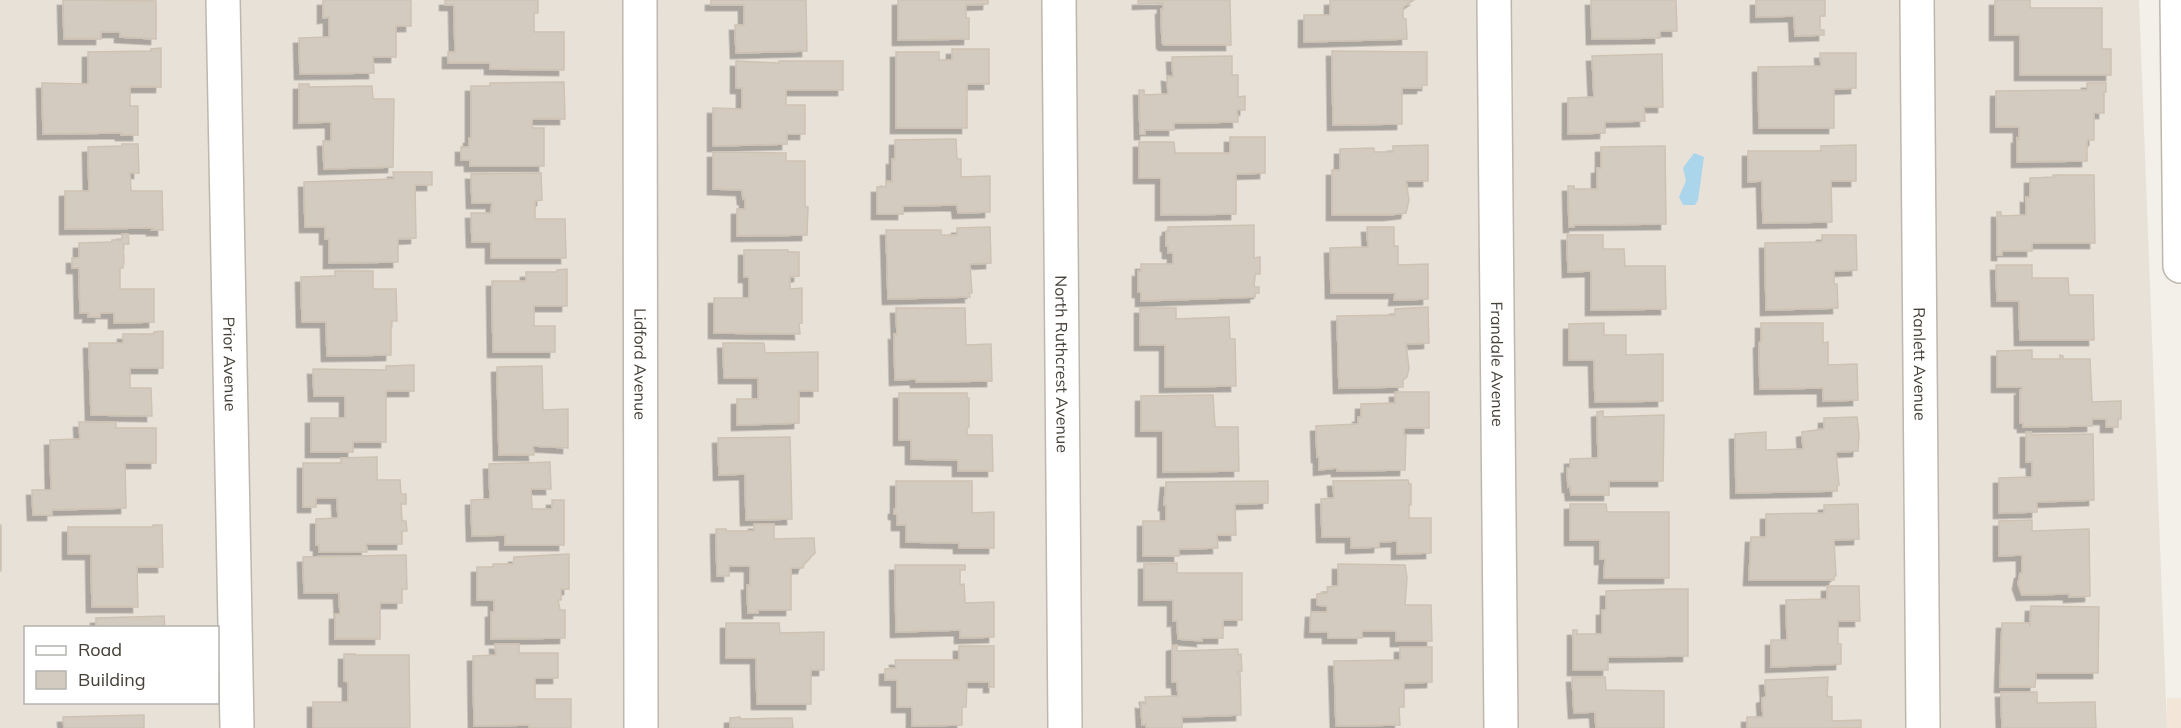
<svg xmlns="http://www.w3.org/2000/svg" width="2181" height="728" font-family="Mulish,sans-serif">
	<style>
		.residential { fill: #e7e1d8; fill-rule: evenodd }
		.commercial { fill: #f3e5d7 }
		.water { fill: #abd5ea }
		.building { fill: #d4cbc0; stroke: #cec2b3; stroke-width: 1.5; filter: url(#shadow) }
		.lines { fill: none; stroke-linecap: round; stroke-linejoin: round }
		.minor-casing { stroke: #beb7ad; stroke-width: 36 }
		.minor { stroke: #fff; stroke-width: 33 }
		.labels { text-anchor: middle; stroke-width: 4.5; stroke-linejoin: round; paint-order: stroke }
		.street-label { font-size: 16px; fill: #464038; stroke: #fff }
	</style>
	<defs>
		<filter id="shadow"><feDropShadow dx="-5.5" dy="5.5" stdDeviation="0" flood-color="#0004"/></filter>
	</defs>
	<rect width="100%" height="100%" fill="#f3f0e9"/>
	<!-- residential -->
	<path class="residential" d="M0,0H2139L2167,728H0ZM26,628H218V702H26Z"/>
	<!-- commercial -->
	<rect class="commercial" x="2167" y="698" width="14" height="30"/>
	<!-- water -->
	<path class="water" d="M1694,153L1704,157L1698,200L1695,205H1683L1679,197L1686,181L1683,168Z"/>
	<!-- building -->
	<g class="building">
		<path d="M63,0L156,1V39L120,37V32H101V39H64Z"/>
		<path d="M323,0H411V26H396V57H373L374,73L300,74L299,38L329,37V17L323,18Z"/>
		<path d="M445,0H538V13H534V32H564V70L490,69V63H448V52H455L454,5H445Z"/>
		<path d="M711,0H806L807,51L736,53L735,25H744V5H711Z"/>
		<path d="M898,0H988V4L966,5V18H969V39L898,40Z"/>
		<path d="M1138,0H1230L1231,45H1164L1162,43L1161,9H1163V3L1138,4Z"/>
		<path d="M1330,0H1414L1403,7V18L1406,19L1407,39L1304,42V15H1330Z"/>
		<path d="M1591,0H1676L1677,31H1660V38L1592,39Z"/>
		<path d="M1756,0H1825V16H1820V30H1824V35L1795,36L1794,16L1756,17Z"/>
		<path d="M1995,0H2030V8H2102V49H2111V75H2020V35H1995Z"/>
		<path d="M161,48V87H130V106H138V135H121V133L43,134L42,83L88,84V52L151,51V49Z"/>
		<path d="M952,49H989V84H967V128H896V52H939V60H952Z"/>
		<path d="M1332,51L1427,52V85H1422V88H1402V124L1333,125Z"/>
		<path d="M1820,53H1856V88L1834,89V128H1759L1758,67L1821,66Z"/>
		<path d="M1662,54L1663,107H1644L1645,121L1605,122V133L1568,134V98L1594,97L1592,56Z"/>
		<path d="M1232,56V75H1238V97L1245,96V110H1237L1238,122L1174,123V130H1145V134H1140L1139,90H1144V95L1168,94L1167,76L1173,77L1172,57Z"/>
		<path d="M736,61L779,63V61H843V90H786V105H805V134H787V144L713,146V108L742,109V88H736Z"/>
		<path d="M564,82L565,119H532V128H544V166H470V160H461V147H469V138H471V86H490V83Z"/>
		<path d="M2087,83H2106V92H2104V113H2094V140H2087V161L2017,162V138L2019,139V127H1996V91L2087,90Z"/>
		<path d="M299,84H309V87L372,86L373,99H394L393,167L324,169L323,141H331V122L299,123Z"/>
		<path d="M1230,137H1265V173L1236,174V214L1161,215V178H1139V142H1174L1175,153H1230Z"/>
		<path d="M956,139L957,159H961V177L990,176V212L958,213L957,205L903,206V214H877V187H886V181L892,182V159L895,160V140Z"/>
		<path d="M122,144H138L139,173H130L131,191H162L163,230H152L153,228L65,229V191H89L88,147L122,146Z"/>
		<path d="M1428,145V181H1406L1409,200L1406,213L1389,215H1332V170H1340V149L1374,148V152H1393V146Z"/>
		<path d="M1856,145V181H1831L1832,222L1763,223L1762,181L1748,182V151H1821V146Z"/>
		<path d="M1665,146L1666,224L1574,225V227H1569L1568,186H1574V189H1597V168H1601V147Z"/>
		<path d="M713,152L786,153V161H805V207H808L807,235L737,236V209H745V198L743,199L742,190L713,189Z"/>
		<path d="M393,172H432V185H415L416,238L398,239V262L329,263V239H325V227H305L304,182L394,179Z"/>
		<path d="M541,173L542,200L535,201V219H565L566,258H491V242H472L471,213H491L492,203H472L471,174Z"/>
		<path d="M2053,175H2094L2095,243H2032V251H2002V255H1997V212H2001V216L2026,215V197L2030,198V178L2054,177Z"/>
		<path d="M1254,225V258L1260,257V274H1255L1254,287H1259V293H1255V297L1141,301V292H1138V271L1141,272V264H1173V253H1168V246H1166V231H1168V227Z"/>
		<path d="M990,227L991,263L970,264L972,293H969L970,297L888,299L886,230H941V235H957V228Z"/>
		<path d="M1367,227H1394V246H1398V265L1428,264V299L1394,300L1395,293H1331L1330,248L1368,247Z"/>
		<path d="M122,234H128L129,244H123L124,261L123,268H120V289H154V322L114,323V313H100V317H88L89,313H80L79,268H72V258H79V243L112,242V240H122Z"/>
		<path d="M1567,235H1603V249H1624L1625,266H1665L1666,309L1591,310V271L1568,272Z"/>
		<path d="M1822,235H1856L1857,270L1834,271V284H1837L1838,308L1766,310L1765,243L1822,242Z"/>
		<path d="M744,250H788V252H799V276L790,277V289L802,288V323H799L800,334L714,333V298H749V277H744Z"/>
		<path d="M1996,265H2032V278H2068L2069,295H2093L2094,340H2020L2019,301H1997Z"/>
		<path d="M567,269V306H534V326H555V352H493L492,281H526V272H557V270Z"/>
		<path d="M335,271H373V289H396L397,321H391V355L327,356L326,322H302L301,277L335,276Z"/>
		<path d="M1428,307L1429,343L1406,344L1409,368L1407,377L1403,380V387L1339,388L1337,316L1395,315V309Z"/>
		<path d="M896,308H965L966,345L991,344L992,381L916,382V379L895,380L894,334L897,335Z"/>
		<path d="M1140,308H1176V319L1229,317L1230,339H1235L1236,386L1165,387V345H1140Z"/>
		<path d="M1604,323V335H1626V355L1663,354V401L1595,402L1594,360H1569V324Z"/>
		<path d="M1761,323H1823V343L1828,342V365L1857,364L1858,400L1823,401V388L1760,389L1759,343L1761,342Z"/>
		<path d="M163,331V368H130V388H151L152,416L91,415L89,343H123V334H154V332Z"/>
		<path d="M723,343H764L765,353L818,352V391H799V423L737,425V399H758V378H724Z"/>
		<path d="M2032,350V359H2060V355L2063,356V359H2090L2092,402L2121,401V419H2118V427H2106V419H2092V426L2023,427V423H2020V390H2022V387H1997V351Z"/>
		<path d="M414,365V391H386V442H353V452H311V418H345V396H314L313,369L386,370V366Z"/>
		<path d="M542,366L543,410L568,409V448L533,446L534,455H499L497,367Z"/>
		<path d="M1395,392H1429V428H1404V435H1406L1405,470L1337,471V468L1319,470V457H1317L1316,426L1358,424V417H1361V404L1395,403Z"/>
		<path d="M899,393H967V398H969V427L967,428V435H992L993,471H958V460L911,459V440H899Z"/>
		<path d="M1213,395L1215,427H1238L1239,471L1163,472V431H1141V396Z"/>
		<path d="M1603,411V417L1664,415L1663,481H1609V495H1571L1570,486L1568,487L1567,468H1570V459L1598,458L1597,412Z"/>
		<path d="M1857,417L1859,434L1858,451L1836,452L1839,485L1837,486V491L1736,493L1735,434L1766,432V450L1803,449L1802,432L1824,429V418Z"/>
		<path d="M79,422H116V428H156V463H125L126,508L52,510V515H33L32,490H51L50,440L80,439Z"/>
		<path d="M2026,432H2031L2032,435L2093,434L2094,500L2037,502V512L1999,513V478L2032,477V462H2026Z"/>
		<path d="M790,437L792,519L746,520L745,474L719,475L718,438Z"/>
		<path d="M377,457V480H400L401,494H406V504H401L402,521H406L407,531H402V544H366L367,552H319V545H316V519L338,518L337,498H316V507H303V463H341V458Z"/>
		<path d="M550,462L551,489H531L532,509H552V500H564V545H505V535L472,536L471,500L490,499L489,464Z"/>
		<path d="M1408,480L1409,484H1411V505H1409V518H1431V553L1397,554V541L1379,542V547L1351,548V537H1322L1321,499L1334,498L1333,481Z"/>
		<path d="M896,481H972V513L994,512V548H959V543L906,542V525H897V514H894V509H896Z"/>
		<path d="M1268,481V503L1235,504L1236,535H1217L1218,548L1179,549V556H1143V521H1166V505H1164L1166,482Z"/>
		<path d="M1570,504H1606L1607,512H1669V578H1604L1605,559H1600V540H1570Z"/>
		<path d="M1858,504L1859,539L1834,540L1836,576H1834V580H1749L1751,537H1766V514L1824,513V505Z"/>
		<path d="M2032,520V531L2089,529L2090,596L2069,597V594L2022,595L2018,584L2020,573H2022V555L1999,556V521Z"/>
		<path d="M754,524H774V539L814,538L815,553L804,564L803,568H791V610H758V613H748L747,585H750V566H729V576H717L716,529H726V531H754Z"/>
		<rect x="0" y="525" width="1" height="46"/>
		<path d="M153,525H162L163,567H137L138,607H92L91,554H68V527H153Z"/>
		<path d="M569,554V589H561V600H558L560,610H565V638L491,639V612H494V600H477V567H493V564H513L514,557Z"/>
		<path d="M406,555L407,589H402V603H380V639H335V614H340L339,593H304L303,557Z"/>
		<path d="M1177,563V573H1242V620H1223V638H1201L1202,641L1178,639L1177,620L1173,621V600H1144V564Z"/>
		<path d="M1338,564L1405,565L1407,578L1405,605H1431L1432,641H1396V631H1362V638H1328V632H1310L1311,612H1327V606L1317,605V594L1328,593L1327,587L1338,586Z"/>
		<path d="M895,565H965V570H960V585L964,584L965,603L994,602V637L960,638V630L896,632Z"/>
		<path d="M1827,586H1859L1860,621H1838V644H1841V664L1771,667V640H1787L1786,600L1827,599Z"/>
		<path d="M1668,589H1688V656L1608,657V670H1573V630H1577V634H1602V610H1606V591Z"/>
		<path d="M2031,606L2099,607L2098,673H2036L2035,687H2000L2002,623H2029L2030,627Z"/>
		<path d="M164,616L165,628H96V618Z"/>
		<path d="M726,623H779L780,633L824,632V670H811V704H757L756,658H726Z"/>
		<path d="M495,644H519V653H558V678H535V699H571V728H529V725L474,726L473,656L496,655Z"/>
		<path d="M1177,645V651L1238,649V655L1241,654L1242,671H1237V673H1240L1241,715L1182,717V728H1146V724L1142,725L1141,703L1146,704L1145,697L1178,696L1177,682H1172V646Z"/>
		<path d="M959,646H994V687H989V682H967L966,707H962V725L912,726V707H897V680H885V669L896,668L895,660H959Z"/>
		<path d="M1400,647H1432V682L1404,683V707H1399L1400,725L1336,726L1334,661L1400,660Z"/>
		<path d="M344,654H355V655H409L410,728H313V702H348V682L344,681Z"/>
		<path d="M1572,677H1605L1606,690L1664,691V728H1596L1595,712L1574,713Z"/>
		<path d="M1828,677L1827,696L1832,697V721L1861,720V728H1747V717H1763L1762,698L1766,697L1765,680Z"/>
		<path d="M2001,692H2037V703L2095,702L2096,728H2002Z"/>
		<path d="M144,715V728H64L63,717Z"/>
		<path d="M740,717V719L792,718L793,728H730V718Z"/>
	</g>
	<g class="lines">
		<!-- minor casing -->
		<g class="minor-casing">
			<g id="minor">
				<path id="s1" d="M223,0L237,728"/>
				<path id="s2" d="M640,0L641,728"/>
				<path id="s3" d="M1059,0L1065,728"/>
				<path id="s4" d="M1494,0L1501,728"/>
				<path id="s5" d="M1917,0L1923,728"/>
				<path d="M2177,0L2180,266"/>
			</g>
		</g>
		<!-- minor -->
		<use href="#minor" class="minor"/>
	</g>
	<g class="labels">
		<!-- street labels -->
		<g class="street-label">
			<text dy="6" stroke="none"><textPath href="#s1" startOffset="364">Prior Avenue</textPath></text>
			<text dy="6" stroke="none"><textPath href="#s2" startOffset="364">Lidford Avenue</textPath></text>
			<text dy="6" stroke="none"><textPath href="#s3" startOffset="364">North Ruthcrest Avenue</textPath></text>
			<text dy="6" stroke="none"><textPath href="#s4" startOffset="364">Frandale Avenue</textPath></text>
			<text dy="6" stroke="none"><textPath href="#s5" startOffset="364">Ranlett Avenue</textPath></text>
		</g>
	</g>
	<!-- legend -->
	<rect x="24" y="626" width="195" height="78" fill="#ffffff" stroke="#b5b3af" stroke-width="1.5"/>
	<rect x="36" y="646" width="30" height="9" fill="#ffffff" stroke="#b5b3af" stroke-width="1.5"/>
	<text x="78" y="656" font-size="18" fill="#464038">Road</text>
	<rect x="36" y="671" width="30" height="18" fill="#d4cbc0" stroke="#b5b3af" stroke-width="1.5"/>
	<text x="78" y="686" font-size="18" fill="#464038">Building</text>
</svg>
